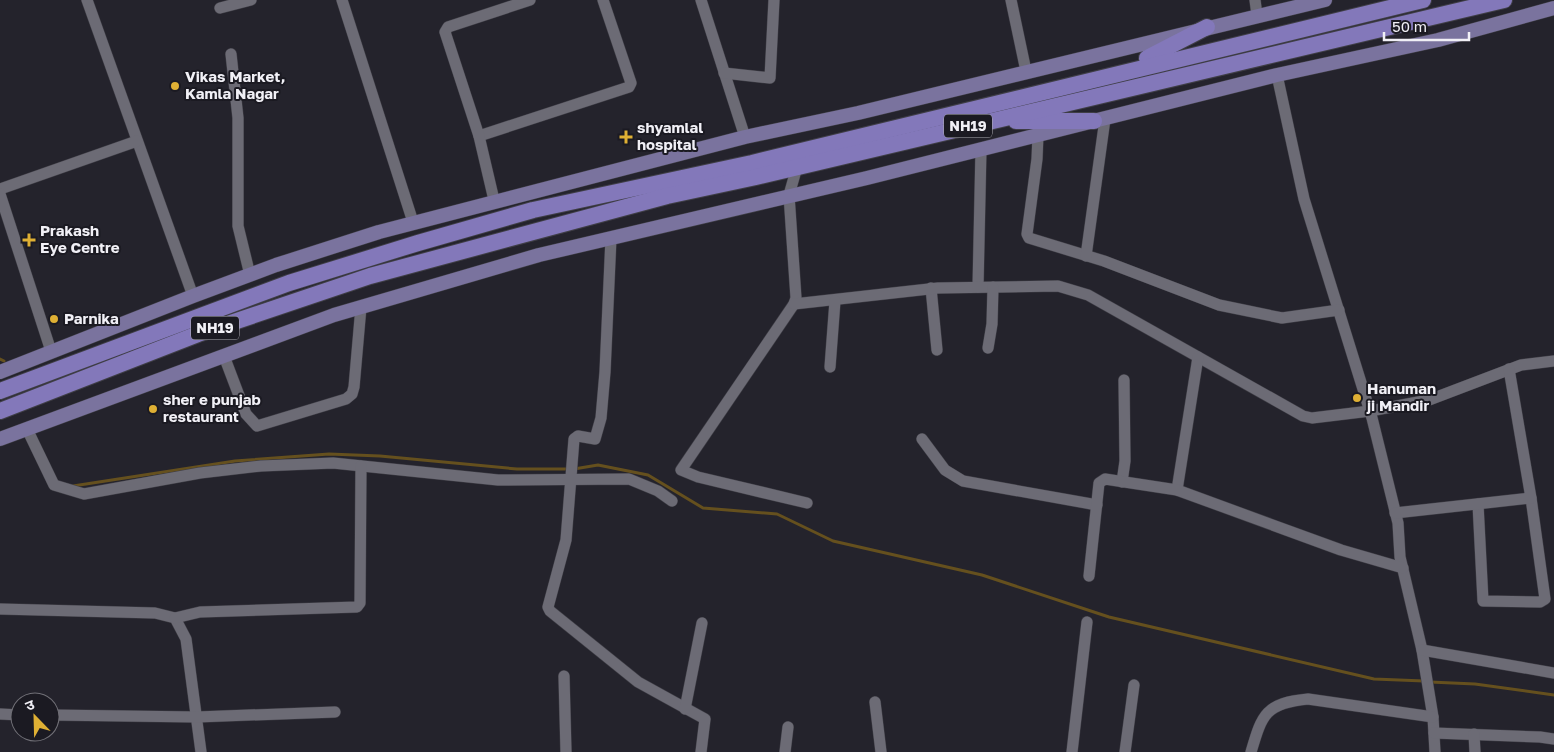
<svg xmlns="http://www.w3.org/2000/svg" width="1554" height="752" font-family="'Golos Text','Noto Sans Devanagari',sans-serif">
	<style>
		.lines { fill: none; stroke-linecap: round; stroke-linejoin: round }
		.stream { stroke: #65501e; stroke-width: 3 }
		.minor-casing { stroke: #3f3e46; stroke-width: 12 }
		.major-casing { stroke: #3f3e46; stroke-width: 15 }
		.highway-casing { stroke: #3f3e46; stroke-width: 18 }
		.minor { stroke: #6c6b75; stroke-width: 11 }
		.major { stroke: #7a739e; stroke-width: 14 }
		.highway { stroke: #8378ba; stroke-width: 16 }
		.poi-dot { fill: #dfb034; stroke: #1b1a22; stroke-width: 2 }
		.labels { text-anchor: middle; stroke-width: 4; stroke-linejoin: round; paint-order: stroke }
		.shield { fill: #1b1a22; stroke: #b1b0b6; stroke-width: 1 }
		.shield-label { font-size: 14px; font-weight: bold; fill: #f1f0f6 }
		.poi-label { font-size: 15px; font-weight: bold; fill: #f1f0f6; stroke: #1b1a22; text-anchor: start }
	</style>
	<rect width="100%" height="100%" fill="#24232c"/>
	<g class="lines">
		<!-- stream -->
		<g class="stream">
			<path d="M0,359L4,361"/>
			<path d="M574,469L598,465L648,475L703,508L777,514L833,541L982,575L1109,617L1374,679L1424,681"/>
			<path d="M73,486L235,461L329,454L380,456L517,469H568"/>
			<path d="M1430,682L1475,684L1554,695"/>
		</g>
		<!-- minor casing -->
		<g class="minor-casing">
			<g id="minor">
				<path d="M87,0L193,296"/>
				<path d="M342,0L413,222"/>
				<path d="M701,0L745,137"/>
				<path d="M1011,0L1026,71"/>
				<path d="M1255,0L1257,15"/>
				<path d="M220,8L251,0"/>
				<path d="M231,54L238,118V226L250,275"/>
				<path d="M724,73L770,78L774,0"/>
				<path d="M1277,75L1304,199L1372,418L1398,523L1400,557L1422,650L1433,717L1435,752"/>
				<path d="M1038,135L1037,159L1027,234L1029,238L1104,261L1219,305L1282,318L1339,310"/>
				<path d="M479,136L629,87L631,83L603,0"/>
				<path d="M797,167L789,195L796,298L794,304L681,470L698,477L807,503"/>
				<path d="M0,189L137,141"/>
				<path d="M0,194L51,351"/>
				<path d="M494,200L479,136L445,32L448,27L530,0"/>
				<path d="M611,238L605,372L601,418L595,439L578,436L574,439L566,540L548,607L550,611L638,682L705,719L701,752"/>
				<path d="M1086,256L1105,119"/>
				<path d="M978,287L981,149"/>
				<path d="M931,288L937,350"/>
				<path d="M794,304L938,288L1058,286L1088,295L1303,416L1312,418L1370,411L1429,400L1521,365L1554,361"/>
				<path d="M988,348L992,324L993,287"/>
				<path d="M224,356L246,414L257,426L346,399L352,394L354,387L361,307"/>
				<path d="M830,367L835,301"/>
				<path d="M27,429L54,485L84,494L200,473L261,466L333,463L498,480L629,479L658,491L672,501"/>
				<path d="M922,439L945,470L963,481L1097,505"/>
				<path d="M1122,482L1125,461L1124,380"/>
				<path d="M1177,490L1198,357"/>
				<path d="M1478,504L1483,601L1540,602L1545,599L1531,498"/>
				<path d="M1395,513L1531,498L1509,369"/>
				<path d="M1089,576L1099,483L1105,479L1177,490L1341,550L1403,568"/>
				<path d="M0,609L155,613L175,618L186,639L201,752"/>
				<path d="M175,618L200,612L357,607L360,603L361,466"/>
				<path d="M1422,650L1554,673"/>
				<path d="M564,676L566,752"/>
				<path d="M875,702L881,752"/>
				<path d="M685,709L702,623"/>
				<path d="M0,714L20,715"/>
				<path d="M50,715L197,717L335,712"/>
				<path d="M1434,733L1540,737L1554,739"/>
				<path d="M1474,734L1475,752"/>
				<path d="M785,752L788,727"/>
				<path d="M1072,752L1087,622"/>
				<path d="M1125,752L1134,685"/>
				<path d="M1251,752C1262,715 1265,703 1308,699L1433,717"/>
			</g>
		</g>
		<!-- major casing -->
		<g class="major-casing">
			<g id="major">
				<path d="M0,372L193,296L276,265L379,232L745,137L858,113L1325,0"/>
				<path d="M0,439L334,315L539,255L867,178L1277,75L1438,40L1554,8"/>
			</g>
		</g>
		<!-- highway casing -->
		<g class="highway-casing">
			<g id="highway">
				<path d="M1147,58L1207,27"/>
				<path d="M1016,121H1094"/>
				<path d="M0,391L289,283L418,243L533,210L752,163L1423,0"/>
				<path d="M0,411L198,334L370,276L667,196L756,177L1504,0"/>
			</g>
		</g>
		<!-- minor -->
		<use href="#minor" class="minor"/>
		<!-- major -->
		<use href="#major" class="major"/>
		<!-- highway -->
		<use href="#highway" class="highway"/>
	</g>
	<!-- markers -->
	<g class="poi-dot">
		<circle cx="175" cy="86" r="5"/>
		<path d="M623.5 129.5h5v5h5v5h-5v5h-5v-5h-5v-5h5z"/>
		<path d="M26.5 232.5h5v5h5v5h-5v5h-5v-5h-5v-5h5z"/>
		<circle cx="54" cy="319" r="5"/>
		<circle cx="1357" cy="398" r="5"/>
		<circle cx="153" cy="409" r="5"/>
	</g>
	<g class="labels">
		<!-- shield labels -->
		<g class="shield">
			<rect x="944" y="114.5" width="48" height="23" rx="4"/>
			<rect x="191" y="316.5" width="48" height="23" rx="4"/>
		</g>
		<g class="shield-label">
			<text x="968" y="131">NH19</text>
			<text x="215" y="333">NH19</text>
		</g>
		<!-- poi labels -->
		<g class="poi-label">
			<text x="185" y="82">Vikas Market,<tspan x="185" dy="17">Kamla Nagar</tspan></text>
			<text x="637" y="133">shyamlal<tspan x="637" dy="17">hospital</tspan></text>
			<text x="40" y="236">Prakash<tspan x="40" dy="17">Eye Centre</tspan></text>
			<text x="64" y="324">Parnika</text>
			<text x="1367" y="394">Hanuman<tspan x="1367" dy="17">ji Mandir</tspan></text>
			<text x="163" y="405">sher e punjab<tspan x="163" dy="17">restaurant</tspan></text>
		</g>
	</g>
	<!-- north arrow -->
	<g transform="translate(35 717) rotate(337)"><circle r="24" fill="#1b1a22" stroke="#717077"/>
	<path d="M0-4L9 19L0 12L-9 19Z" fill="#dfb034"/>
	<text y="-8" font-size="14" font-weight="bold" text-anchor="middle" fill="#f1f0f6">उ</text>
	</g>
	<!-- scale -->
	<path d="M1384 32v8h85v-8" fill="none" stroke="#f1f0f6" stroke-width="2.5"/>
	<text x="1392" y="32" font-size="15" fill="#f1f0f6" stroke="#1b1a22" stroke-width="4" paint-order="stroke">50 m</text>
</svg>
